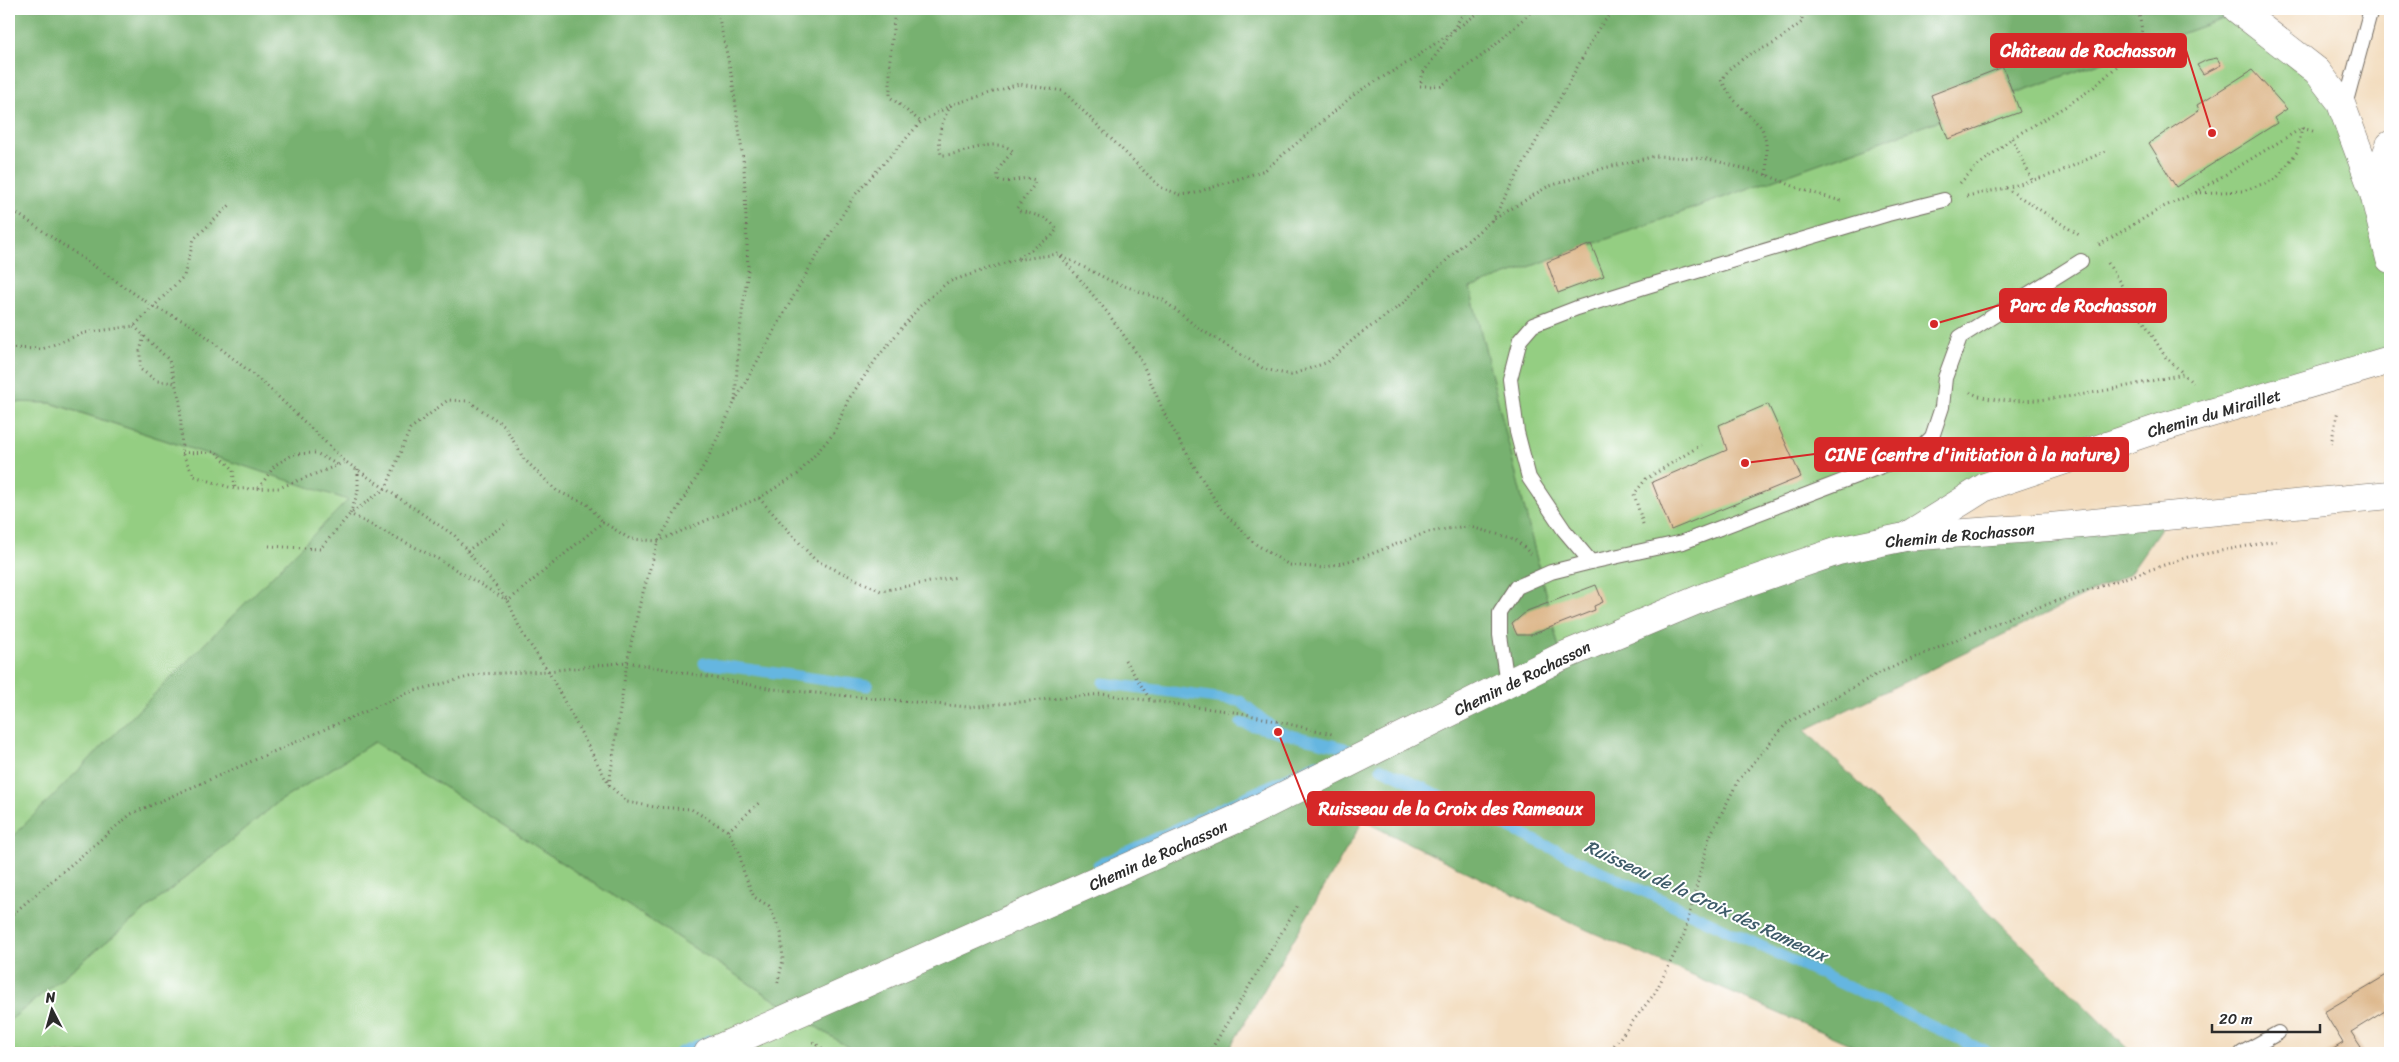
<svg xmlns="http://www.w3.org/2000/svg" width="2399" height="1062" font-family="Sriracha,sans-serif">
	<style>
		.green { fill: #94ce82; stroke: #607c56 }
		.forest { fill: #77b170; stroke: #516e4e }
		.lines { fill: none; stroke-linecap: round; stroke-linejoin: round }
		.stream { stroke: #65b6e0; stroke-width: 11 }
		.building { fill: #deb98e }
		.lane-casing { stroke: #71695f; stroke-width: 16 }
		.street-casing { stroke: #71695f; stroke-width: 29 }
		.secondary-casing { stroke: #71695f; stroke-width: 29 }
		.path { stroke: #71695f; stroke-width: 3; stroke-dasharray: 1 4; stroke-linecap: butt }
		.lane { stroke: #fff; stroke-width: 14 }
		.street { stroke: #fff; stroke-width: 28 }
		.secondary { stroke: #fff; stroke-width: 28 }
		.labels { text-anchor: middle; stroke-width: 4; stroke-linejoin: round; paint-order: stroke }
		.street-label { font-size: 16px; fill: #2b2b2b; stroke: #fff }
		.water-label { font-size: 18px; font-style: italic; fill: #3f5c6a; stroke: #fff }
		.leader { fill: none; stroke: #d62828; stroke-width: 2 }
		.callout-dot { fill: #d62828; stroke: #fff; stroke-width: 2 }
		.callout { fill: #d62828; stroke: #d62828; stroke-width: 2 }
		.callout-label { font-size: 18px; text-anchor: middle; font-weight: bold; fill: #fff }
	</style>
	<rect width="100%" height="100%" fill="#fff"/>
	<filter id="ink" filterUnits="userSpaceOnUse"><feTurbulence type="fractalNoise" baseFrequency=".02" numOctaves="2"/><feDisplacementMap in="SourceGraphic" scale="10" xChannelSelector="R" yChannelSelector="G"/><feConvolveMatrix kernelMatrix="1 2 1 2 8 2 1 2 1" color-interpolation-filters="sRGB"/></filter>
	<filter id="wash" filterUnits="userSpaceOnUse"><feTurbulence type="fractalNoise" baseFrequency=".0096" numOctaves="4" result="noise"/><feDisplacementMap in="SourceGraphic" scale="20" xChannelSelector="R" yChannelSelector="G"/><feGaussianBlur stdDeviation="1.12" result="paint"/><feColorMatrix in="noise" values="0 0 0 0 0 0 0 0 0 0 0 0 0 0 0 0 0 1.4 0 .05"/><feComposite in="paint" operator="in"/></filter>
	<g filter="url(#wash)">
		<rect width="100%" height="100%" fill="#f3ddbf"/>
		<!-- green -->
		<g class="green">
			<path d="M2248,10L2317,71L2390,259V360L1985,487L1905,537L1561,657L1470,288Z"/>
			<path d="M9,402L50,403L349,500L9,840Z"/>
			<path d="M374,742L857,1053H9V1021L277,803Z"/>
		</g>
		<!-- forest -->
		<path class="forest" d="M9,9H2247L2248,10L1470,288L1561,657L1838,551L2170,515L2129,574L1805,730L2132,1053H1870L1587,930L1363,821L1227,1053H857L374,742L277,803L9,1021V840L348,500L51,403L9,402Z"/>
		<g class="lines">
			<!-- stream -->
			<g class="stream">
				<path d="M704,663L868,686"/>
				<path d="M1103,683L1240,701L1278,732"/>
				<path d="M1241,723L1349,749"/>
				<path d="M1381,768L1989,1053"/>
				<path d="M1098,865L1317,764"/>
				<path d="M679,1053L710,1040"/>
			</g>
		</g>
		<g id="blocks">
			<!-- building -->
			<g class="building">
				<path d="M2217,58L2221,65L2203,74L2197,65L2207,60Z"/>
				<path d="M2003,67L2020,112L1948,139L1931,95Z"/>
				<path d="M2252,70L2287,109L2274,118L2277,123L2176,187L2149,143L2199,110L2197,105Z"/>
				<path d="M1591,244L1604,276L1558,293L1547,262Z"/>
				<path d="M1768,404L1801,477L1671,530L1652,482L1727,450L1719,425Z"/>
				<path d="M1596,585L1603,602L1594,606L1595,610L1531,635H1517L1512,624L1527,611Z"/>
				<path d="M2390,973V1020L2385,1011L2351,1032L2365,1053H2327L2343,1043L2324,1012Z"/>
			</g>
		</g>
	</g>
	<g filter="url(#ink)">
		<use href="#blocks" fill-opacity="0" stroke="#71695f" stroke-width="1"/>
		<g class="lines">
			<!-- lane casing -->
			<g class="lane-casing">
				<g id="lane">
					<path d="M2344,109L2371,9"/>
					<path d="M1944,200L1888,214L1647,286L1577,308L1533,325L1520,340L1510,379L1517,432L1529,478L1564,530L1591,562L1683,542L1916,453L1932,437L1942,407L1945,378L1960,337L2081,261"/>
					<path d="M1507,684L1500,635V613L1517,587L1551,572L1591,562"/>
					<path d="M2242,1053L2278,1033"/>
				</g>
			</g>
			<!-- street casing -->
			<g class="street-casing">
				<g id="street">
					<path d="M2237,9L2317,71L2340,101L2373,190L2390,259"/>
					<path d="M2373,190L2390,145"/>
					<path d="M1905,537L1985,487L2160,428L2390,360"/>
				</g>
			</g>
			<!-- secondary casing -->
			<g class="secondary-casing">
				<path id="secondary" d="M708,1053L1239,818L1561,657L1707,596L1838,551L1905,537L2050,527L2390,495"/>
			</g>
			<!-- path -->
			<g class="path">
				<path d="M895,9L890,59V97L921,122"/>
				<path d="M1453,30L1466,9"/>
				<path d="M1450,35L1423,73L1420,86H1441L1492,48L1534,9"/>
				<path d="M951,105C941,122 937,135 941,155C964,156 993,135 1013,151C1006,160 994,170 999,180C1011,185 1022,175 1035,180L1034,185L1017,208L1020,211C1035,215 1047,216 1057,229L1052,236L1017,259"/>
				<path d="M2012,138L2032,180"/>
				<path d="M1767,175L1766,142L1762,128L1733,99L1721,80L1731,67L1750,54L1775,43L1802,22V9"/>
				<path d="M1960,183L1974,169L2012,138L2068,105L2094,87L2124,60L2138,45L2142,30L2138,9"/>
				<path d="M2006,188L2079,235"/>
				<path d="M2196,193L2243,191L2276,179L2297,152L2302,128"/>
				<path d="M1967,196L2006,188L2057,173L2106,151"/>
				<path d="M9,208L154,307L192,325L267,386L346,462L455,536L508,601L521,631L548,671L609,785L627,802L655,807L691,809L728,831L739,852L744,873L754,897L769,906L781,933L783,960L777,986"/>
				<path d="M1492,221L1600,26L1616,9"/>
				<path d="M2099,245L2163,207L2195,193L2302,128L2316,132"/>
				<path d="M1062,256L1111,281L1163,300L1197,327L1264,369L1291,375L1328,362L1356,337L1401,305L1459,248L1491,221L1547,187L1604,168L1656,156L1709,159L1767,175L1800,189L1841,201"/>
				<path d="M2108,263L2166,358L2183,373"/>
				<path d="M134,326L169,360L180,401L182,453L194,476L235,489L279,488L346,462"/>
				<path d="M144,336L140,351V369L157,381L175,383"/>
				<path d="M9,348L42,349L84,333L134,326L184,276L194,239L231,204"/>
				<path d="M1970,392C2011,416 2135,384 2183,374L2193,383"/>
				<path d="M735,401L810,267L854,196L921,122L951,105L1019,84L1063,91L1160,187L1181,195L1195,193L1265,170L1356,93L1412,60L1484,9"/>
				<path d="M2331,444L2338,410"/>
				<path d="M182,453L216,452L233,469L235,489"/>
				<path d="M358,469V492L350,514L438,559L508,601L603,522L630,539L658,541L759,498L798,474L834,433L848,400L877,358L920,306L948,282L1014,260L1059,254L1107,312L1140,358L1166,417L1194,466L1220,508L1254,543L1289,565L1323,568L1363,557L1428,532L1467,526L1515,539L1531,554"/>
				<path d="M259,488L275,465L294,454L316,453L338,465"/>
				<path d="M759,498L815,560L881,591L957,577"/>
				<path d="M1643,524L1634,494L1646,479L1701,445"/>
				<path d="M269,546L320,549L350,514L386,488L410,429L448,400L468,401L504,425L524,459L557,491L587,504L603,522"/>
				<path d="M467,551L508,522"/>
				<path d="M1125,660L1151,701"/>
				<path d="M609,785L627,662L640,603L658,541L706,462L735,401L739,335L748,270L744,167L732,77L717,9"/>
				<path d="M728,831L761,801"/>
				<path d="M9,917L131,814L410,692L480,674L548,671L627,662L773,689L968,707L1102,694L1241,713L1332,734"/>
				<path d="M813,1042L829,1053"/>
				<path d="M1209,1053L1298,905"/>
				<path d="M1608,1053L1655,993L1684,935L1709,838L1738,781L1786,724L1881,672L2018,614L2188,557L2280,540"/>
			</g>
			<!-- lane -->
			<use href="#lane" class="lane"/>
			<!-- street -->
			<use href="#street" class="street"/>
			<!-- secondary -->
			<use href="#secondary" class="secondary"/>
		</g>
	</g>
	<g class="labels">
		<!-- street labels -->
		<g class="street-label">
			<text transform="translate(2214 413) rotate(-16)" y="6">Chemin du Miraillet</text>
			<text transform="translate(1960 535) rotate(-5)" y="6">Chemin de Rochasson</text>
			<text transform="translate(1522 678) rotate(-26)" y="6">Chemin de Rochasson</text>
			<text transform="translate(1158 855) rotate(-24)" y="6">Chemin de Rochasson</text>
		</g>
		<!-- water labels -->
		<g class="water-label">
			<text transform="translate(1706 901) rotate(25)" y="6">Ruisseau de la Croix des Rameaux</text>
		</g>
	</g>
	<!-- callouts -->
	<path class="leader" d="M2212 133L2186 50M1934 324L2000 305M1745 463L1815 454M1278 732L1308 809"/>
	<g class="callout-dot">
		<circle cx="2212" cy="133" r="5"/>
		<circle cx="1934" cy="324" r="5"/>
		<circle cx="1745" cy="463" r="5"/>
		<circle cx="1278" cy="732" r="5"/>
	</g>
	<g class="callout">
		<rect x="1991" y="34" width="195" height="33" rx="5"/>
		<rect x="2000" y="289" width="166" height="33" rx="5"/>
		<rect x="1815" y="438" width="313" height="33" rx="5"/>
		<rect x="1308" y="792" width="286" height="33" rx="5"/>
	</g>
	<g class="callout-label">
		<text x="2088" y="57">Château de Rochasson</text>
		<text x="2083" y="312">Parc de Rochasson</text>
		<text x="1972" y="461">CINE (centre d'initiation à la nature)</text>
		<text x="1451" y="815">Ruisseau de la Croix des Rameaux</text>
	</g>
	<!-- margin -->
	<rect width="2399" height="1062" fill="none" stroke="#fff" stroke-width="30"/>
	<!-- north arrow -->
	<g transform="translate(52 1010) rotate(354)" stroke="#ffffff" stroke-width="4" paint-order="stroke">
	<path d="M0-4L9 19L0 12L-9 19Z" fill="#2b2b2b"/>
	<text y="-8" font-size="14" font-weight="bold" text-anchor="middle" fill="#2b2b2b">N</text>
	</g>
	<!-- scale -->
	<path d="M2212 1024v8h108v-8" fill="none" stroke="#2b2b2b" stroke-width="2.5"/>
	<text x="2219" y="1024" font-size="15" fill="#2b2b2b" stroke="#ffffff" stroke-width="4" paint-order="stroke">20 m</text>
</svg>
